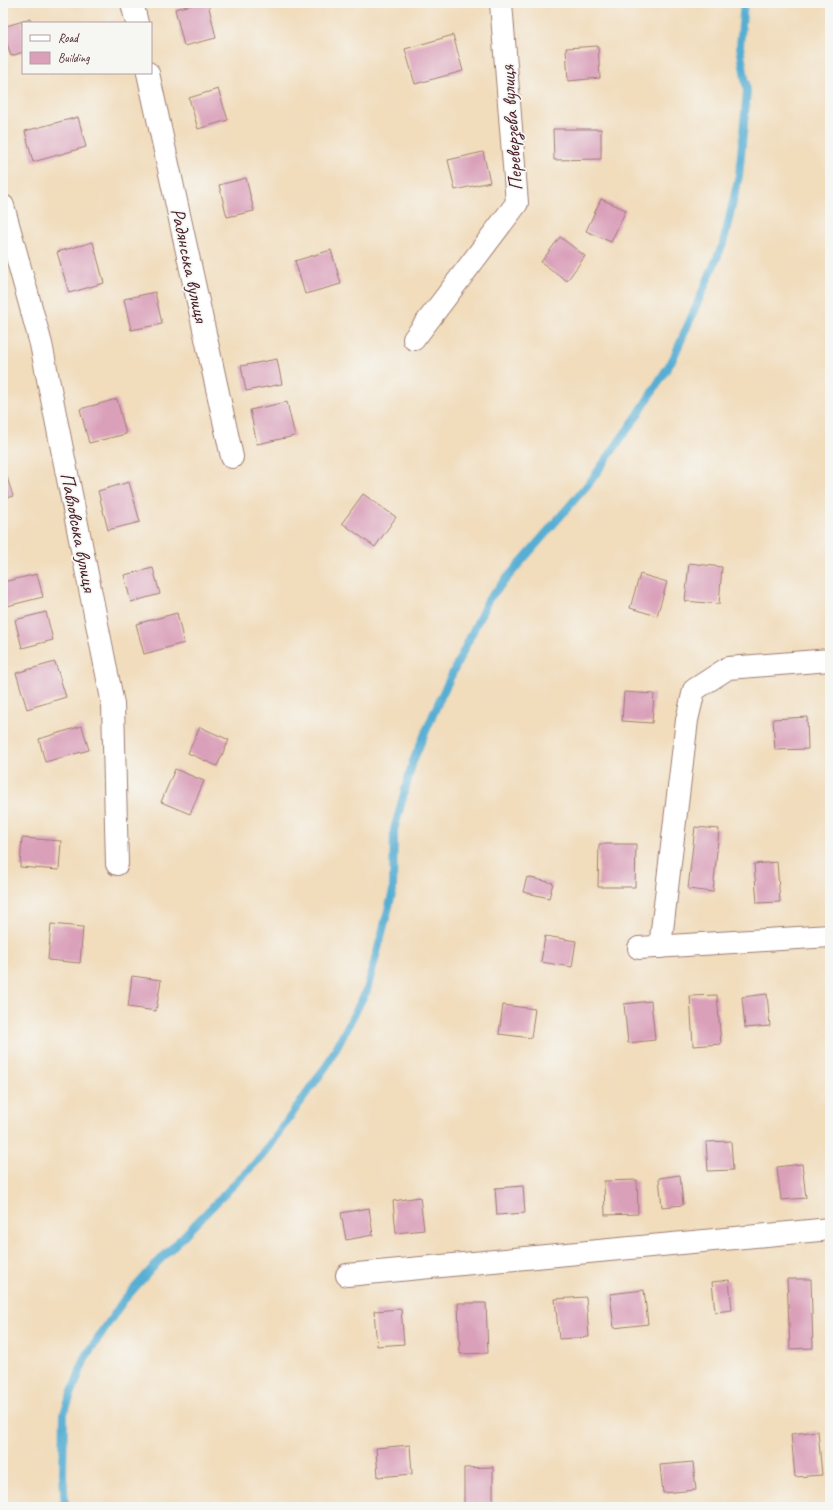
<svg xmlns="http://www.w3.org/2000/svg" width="833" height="1510" font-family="Caveat,sans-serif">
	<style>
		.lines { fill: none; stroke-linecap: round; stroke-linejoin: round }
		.stream { stroke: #56aed3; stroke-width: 8 }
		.building { fill: #daa0ba }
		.street-casing { stroke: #9e7e73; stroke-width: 24 }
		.street { stroke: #fff; stroke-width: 22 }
		.labels { text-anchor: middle; stroke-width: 3.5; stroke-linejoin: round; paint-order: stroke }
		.street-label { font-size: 20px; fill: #4a1f2b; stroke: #f6f6f2 }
	</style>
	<rect width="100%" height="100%" fill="#f6f6f2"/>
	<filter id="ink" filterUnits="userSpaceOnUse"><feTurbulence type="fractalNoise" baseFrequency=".025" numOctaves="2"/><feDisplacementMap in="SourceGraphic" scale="8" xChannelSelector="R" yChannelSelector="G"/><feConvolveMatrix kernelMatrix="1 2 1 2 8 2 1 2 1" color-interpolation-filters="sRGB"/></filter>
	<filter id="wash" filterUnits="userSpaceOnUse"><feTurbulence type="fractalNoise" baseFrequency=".012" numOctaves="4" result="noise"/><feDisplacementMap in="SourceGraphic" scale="16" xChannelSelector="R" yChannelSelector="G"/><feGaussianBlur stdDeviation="0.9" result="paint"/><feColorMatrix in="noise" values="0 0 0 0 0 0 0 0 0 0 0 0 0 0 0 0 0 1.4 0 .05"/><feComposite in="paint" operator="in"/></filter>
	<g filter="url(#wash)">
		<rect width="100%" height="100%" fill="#f1dcbb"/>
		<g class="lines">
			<!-- stream -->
			<path class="stream" d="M65,1507L63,1473L64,1413L85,1358L123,1301L156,1264L262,1156L327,1065L367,990L393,891L394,830L413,761L439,701L488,600L590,482L637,416L673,359L723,244L739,176L747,91L740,46L744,3"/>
		</g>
		<g id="blocks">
			<!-- building -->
			<g class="building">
				<path d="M200,3H208L216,38L184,46L175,9Z"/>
				<path d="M30,19L31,23H23V52L11,56L3,31V27Z"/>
				<path d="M453,35L463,71L415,84L405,49Z"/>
				<path d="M598,46L600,78L568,81L566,48Z"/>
				<path d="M218,89L228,120L198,129L189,98Z"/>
				<path d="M78,117L86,147L33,162L25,131Z"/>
				<path d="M553,129H601V159L554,160Z"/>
				<path d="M483,152L490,182L455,190L448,160Z"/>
				<path d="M246,178L254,211L227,217L219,185Z"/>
				<path d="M601,199L626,210L611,242L586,231Z"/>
				<path d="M560,237L585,256L567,281L541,262Z"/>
				<path d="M93,242L104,283L69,293L57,252Z"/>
				<path d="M331,250L341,284L305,294L295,261Z"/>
				<path d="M155,292L162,324L131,330L124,299Z"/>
				<path d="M277,359L282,384L246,391L241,366Z"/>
				<path d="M117,399L126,434L89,443L80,409Z"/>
				<path d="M287,402L295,436L257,444L250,410Z"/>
				<path d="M3,465L13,496L3,499Z"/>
				<path d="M129,482L140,522L108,530L98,491Z"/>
				<path d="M363,494L396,517L375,547L342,523Z"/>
				<path d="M689,563L722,567L719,604L685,601Z"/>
				<path d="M153,568L160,594L131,602L124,575Z"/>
				<path d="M37,574L43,597L3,607V582Z"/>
				<path d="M640,574L667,582L657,616L630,608Z"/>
				<path d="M46,612L53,640L22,648L15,620Z"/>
				<path d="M177,613L184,643L144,654L136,624Z"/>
				<path d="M55,662L66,697L27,709L16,673Z"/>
				<path d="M624,692L654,694L652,723L622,721Z"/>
				<path d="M807,717L808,749L775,750L773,719Z"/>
				<path d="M82,726L89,750L45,762L39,739Z"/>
				<path d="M200,727L229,740L217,766L188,753Z"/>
				<path d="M175,769L204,781L190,814L161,802Z"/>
				<path d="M695,827L719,829L713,892L688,889Z"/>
				<path d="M22,838L61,841L59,870L20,867Z"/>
				<path d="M599,844H636L635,887H598Z"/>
				<path d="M777,862L780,902L757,903L754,864Z"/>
				<path d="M527,877L553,883L549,898L523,892Z"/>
				<path d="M51,924L83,927L80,963L48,960Z"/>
				<path d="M545,936L576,941L572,967L541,962Z"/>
				<path d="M132,976L161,980L156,1011L128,1007Z"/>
				<path d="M767,994L770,1026L745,1028L742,997Z"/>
				<path d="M717,995L721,1044L693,1046L690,996Z"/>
				<path d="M651,1001L655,1040L628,1043L624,1004Z"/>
				<path d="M503,1005L535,1009L531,1038L499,1034Z"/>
				<path d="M731,1141L733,1170L708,1171L706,1142Z"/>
				<path d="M802,1164L806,1198L781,1200L777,1167Z"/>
				<path d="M680,1175L683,1205L662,1207L659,1178Z"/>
				<path d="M637,1180L638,1214L605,1215L604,1181Z"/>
				<path d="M523,1186L525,1213L497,1215L495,1188Z"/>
				<path d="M420,1197L424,1230L396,1233L393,1201Z"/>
				<path d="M369,1208L373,1235L346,1240L341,1213Z"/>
				<path d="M787,1279H811L813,1348L790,1349Z"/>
				<path d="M729,1280L732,1310L715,1312L712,1282Z"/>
				<path d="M644,1290L648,1324L614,1328L610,1294Z"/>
				<path d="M586,1297L589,1337L559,1339L555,1299Z"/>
				<path d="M458,1303H486L488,1353L460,1354Z"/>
				<path d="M401,1309L404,1344L377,1346L374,1311Z"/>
				<path d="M818,1431L822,1475L795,1477L791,1434Z"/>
				<path d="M410,1445L412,1474L378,1477L376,1448Z"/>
				<path d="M693,1462L696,1490L663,1493L660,1465Z"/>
				<path d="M493,1467V1505L464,1506V1468Z"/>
			</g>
		</g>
	</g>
	<g filter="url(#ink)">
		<use href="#blocks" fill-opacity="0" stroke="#9e7e73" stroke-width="1"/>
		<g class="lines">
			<!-- street casing -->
			<g class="street-casing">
				<g id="street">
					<path d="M132,3L137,23"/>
					<path d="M148,73L232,457"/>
					<path d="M3,206L41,344L113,704L117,864"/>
					<path d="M414,339L517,203L501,3"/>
					<path d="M660,947L687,720L694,690L728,668L830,660"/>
					<path d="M639,948L830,936"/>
					<path d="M347,1275L830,1229"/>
				</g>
			</g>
			<!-- street -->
			<use href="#street" class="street"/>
		</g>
	</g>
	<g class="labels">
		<!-- street labels -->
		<g class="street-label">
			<text transform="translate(511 128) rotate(-94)" y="7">Переверзєва вулиця</text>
			<text transform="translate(190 265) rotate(78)" y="7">Радянська вулиця</text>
			<text transform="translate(79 532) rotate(79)" y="7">Павловська вулиця</text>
		</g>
	</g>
	<!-- margin -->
	<rect width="833" height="1510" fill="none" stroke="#f6f6f2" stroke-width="16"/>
	<!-- legend -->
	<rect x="22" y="22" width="130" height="52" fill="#f6f6f2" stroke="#b1a0a2"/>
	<rect x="30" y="35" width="20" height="6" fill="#ffffff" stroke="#b1a0a2"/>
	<text x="58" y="42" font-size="12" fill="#4a1f2b">Road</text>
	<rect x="30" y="52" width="20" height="12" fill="#daa0ba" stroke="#b1a0a2"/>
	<text x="58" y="62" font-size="12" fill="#4a1f2b">Building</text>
</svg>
